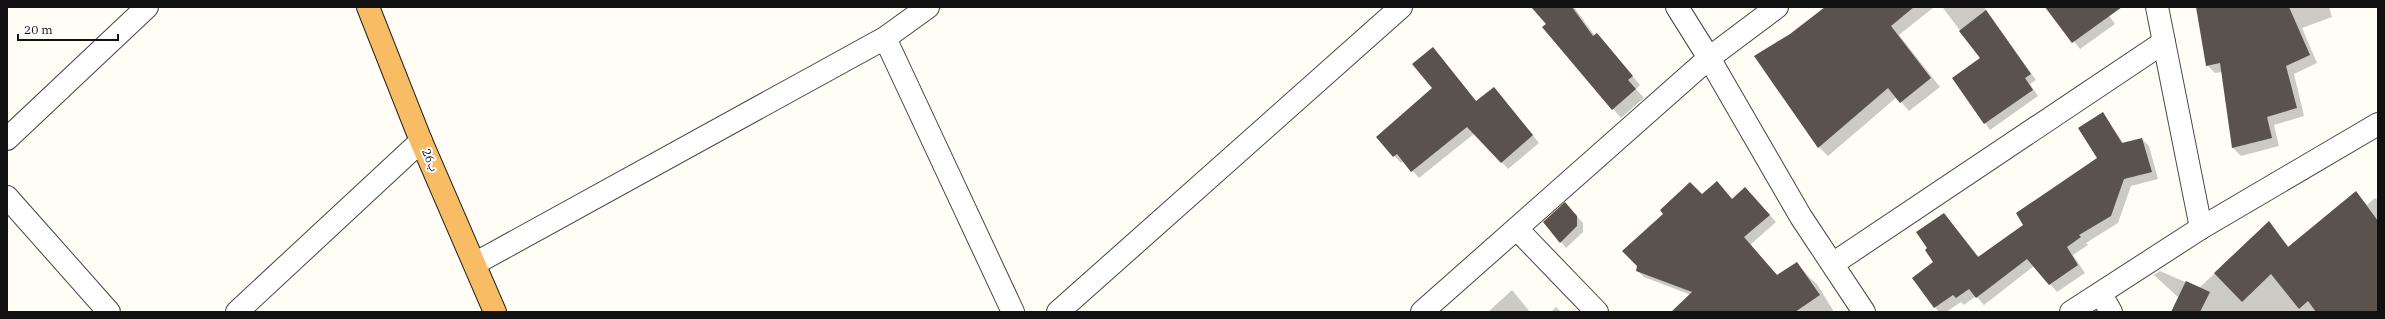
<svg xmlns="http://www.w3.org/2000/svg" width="2385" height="319" font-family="'IBM Plex Serif','Noto Naskh Arabic',serif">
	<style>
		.shadow { fill: #0003 }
		.building { fill: #5a524d }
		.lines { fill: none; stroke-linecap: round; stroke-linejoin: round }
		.minor-casing { stroke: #444; stroke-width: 24 }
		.tertiary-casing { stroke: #444; stroke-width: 24 }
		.trunk-casing { stroke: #222; stroke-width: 24 }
		.minor { stroke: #fff; stroke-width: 22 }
		.tertiary { stroke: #fff; stroke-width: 22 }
		.trunk { stroke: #f7bc64; stroke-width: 22 }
		.labels { text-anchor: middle; stroke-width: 4; stroke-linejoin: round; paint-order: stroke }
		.street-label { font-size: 12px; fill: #111; stroke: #fff }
	</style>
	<rect width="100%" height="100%" fill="#fffdf5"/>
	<!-- shadow -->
	<g class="shadow">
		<path d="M1532,7H1574L1595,36L1605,43L1640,85L1636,89L1644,98L1621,118L1543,27L1548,24Z"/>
		<path d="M1827,7H1934L1899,35L1940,87L1909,111L1897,97L1828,156L1819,147L1791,35Z"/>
		<path d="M1945,7H1984L2036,80L2030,84L2038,96L1990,130L1954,78L1981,58L1943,8Z"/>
		<path d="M2047,7H2103L2115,24L2080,49Z"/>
		<path d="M2224,7H2329L2332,17L2302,28L2317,63L2294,74L2304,116L2274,125L2279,146L2241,156L2233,148L2222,72L2215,73L2207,65Z"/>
		<path d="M1439,56L1477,102L1494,88L1539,143L1508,169L1475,133L1419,178L1404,161L1401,163L1377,137L1433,88Z"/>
		<path d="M2103,114L2124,144L2142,139L2149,146L2158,179L2131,186L2118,223L2086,243L2088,245L2073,255L2085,273L2057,292L2034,266L1984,305L1976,296L1964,305L1961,302L1946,312H1939L1913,278L1935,262L1929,248L1944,214L1979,257L2025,225L2099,158Z"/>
		<path d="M2356,192L2367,205L2375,198L2378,201V312H2173L2179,298L2154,275L2160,271L2199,288L2269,223L2289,247Z"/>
		<path d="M1702,195L1733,200L1752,195L1776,222L1750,245L1778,276L1797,263L1810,278L1817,284L1834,312H1672L1691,295L1644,277L1637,270Z"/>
		<path d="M1565,203L1583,223V232L1566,248L1561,242Z"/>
		<path d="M1512,290L1530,312H1488Z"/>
		<path d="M1556,307L1561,312H1551Z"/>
	</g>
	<!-- building -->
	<g class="building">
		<path d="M1531,7H1572L1593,36L1597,33L1633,76L1628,80L1636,89L1612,110L1542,27L1546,24Z"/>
		<path d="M1825,7H1914L1891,26L1931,78L1900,103L1888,88L1818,148L1754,56L1790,34Z"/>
		<path d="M2045,7H2122L2072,43Z"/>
		<path d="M2196,7H2289L2310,55L2286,66L2297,108L2267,117L2272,138L2232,148L2220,63L2206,66Z"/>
		<path d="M1986,10L2031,74L2025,78L2033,90L1984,124L1952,78L1980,58L1959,31Z"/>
		<path d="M1433,47L1476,101L1494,87L1533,135L1501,163L1467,127L1411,172L1397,154L1393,157L1376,137L1432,88L1412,64Z"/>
		<path d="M2103,112L2122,143L2142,138L2152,172L2124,179L2111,216L2079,235L2081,237L2067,247L2078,265L2049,285L2027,259L1976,298L1969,289L1956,298L1953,295L1934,308L1912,278L1933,262L1925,250L1927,248L1916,232L1944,213L1978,257L2023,225L2016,213L2097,158L2078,128Z"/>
		<path d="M1717,181L1732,199L1745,187L1770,215L1744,237L1777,275L1797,262L1820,295L1795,312H1671L1692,292L1636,271L1637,266L1622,251L1663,214L1660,210L1690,182L1702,194Z"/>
		<path d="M2356,191L2378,221V312H2316L2308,301L2299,309L2271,274L2242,302L2214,273L2269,221L2288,247Z"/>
		<path d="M1565,202L1577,216V226L1560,243L1543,222Z"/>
		<path d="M2186,281L2210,292L2200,312H2171Z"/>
	</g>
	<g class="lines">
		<!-- minor casing -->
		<g class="minor-casing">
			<g id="minor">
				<path d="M1677,7L1709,58L1801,217L1864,312"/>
				<path d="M2157,7L2201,228"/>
				<path d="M885,38L1013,312"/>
				<path d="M7,139L147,7"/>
				<path d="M7,197L109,312"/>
				<path d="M1517,229L1597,312"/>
				<path d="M476,263L885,38L928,7"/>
				<path d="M1834,263L2164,42"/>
				<path d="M2101,294L2111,312"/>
				<path d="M237,312L421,141"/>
				<path d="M1058,312L1401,7"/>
				<path d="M1422,312L1709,58L1777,7"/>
			</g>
		</g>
		<!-- tertiary casing -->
		<g class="tertiary-casing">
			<path id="tertiary" d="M2071,312L2201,228L2378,124"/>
		</g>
		<!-- trunk casing -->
		<g class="trunk-casing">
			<path id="trunk" d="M368,7L421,141L495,312"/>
		</g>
		<!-- minor -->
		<use href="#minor" class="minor"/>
		<!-- tertiary -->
		<use href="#tertiary" class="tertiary"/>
		<!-- trunk -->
		<use href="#trunk" class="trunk"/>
	</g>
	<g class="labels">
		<!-- street labels -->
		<g class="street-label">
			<text transform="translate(430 160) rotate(67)" y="4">26ب</text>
		</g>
	</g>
	<!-- border -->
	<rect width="2385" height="319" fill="none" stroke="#111111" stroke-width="16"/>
	<!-- scale -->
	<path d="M18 34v6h100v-6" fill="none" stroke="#111111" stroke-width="2"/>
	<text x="24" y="34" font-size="12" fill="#111111" stroke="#ffffff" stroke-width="3" paint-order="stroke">20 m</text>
</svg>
